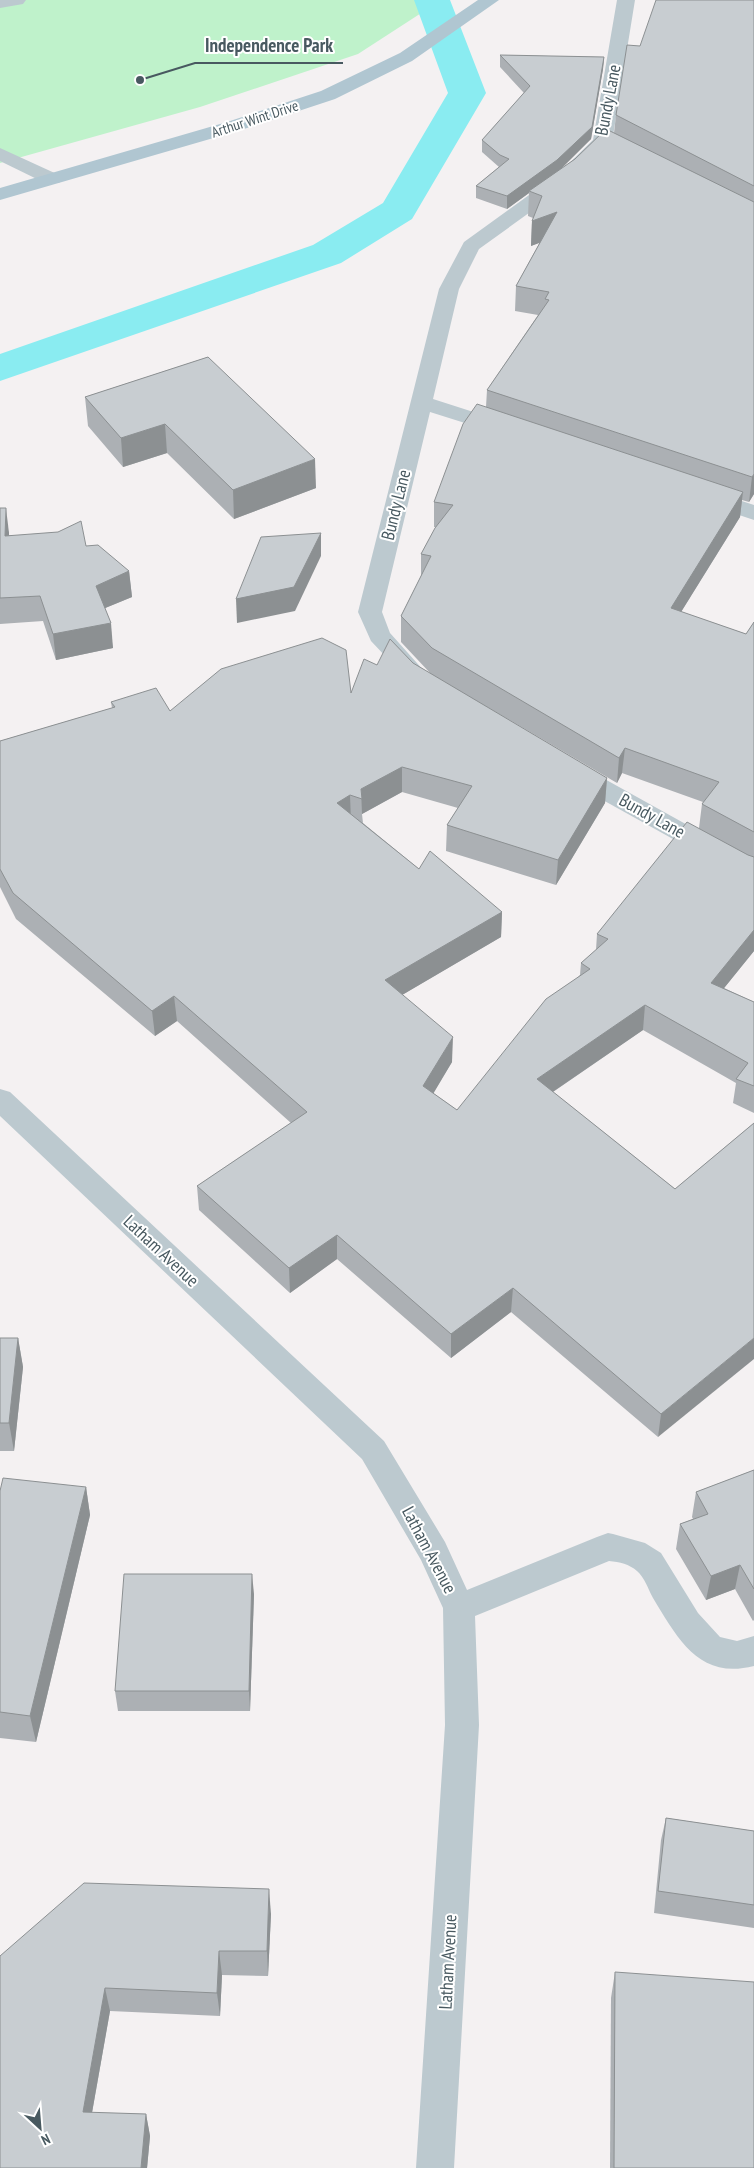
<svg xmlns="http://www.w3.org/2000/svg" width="754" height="2168" font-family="'PT Sans Narrow',sans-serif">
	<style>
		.green { fill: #bff2cb }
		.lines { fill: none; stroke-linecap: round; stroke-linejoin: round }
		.canal { fill: #8aecf1; fill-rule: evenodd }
		.minor { fill: #bcc9cf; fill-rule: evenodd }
		.major { fill: #b0c6d1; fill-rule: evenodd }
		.wall { fill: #acb0b4 }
		.shaded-wall { fill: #8c9092 }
		.building { fill: #c8cdd1; stroke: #8c9092 }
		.labels { text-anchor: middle; stroke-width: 4; stroke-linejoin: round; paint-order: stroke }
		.far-street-label { font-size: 15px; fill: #485960; stroke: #fff }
		.street-label { font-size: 18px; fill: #485960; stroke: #fff }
		.leader { fill: none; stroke: #485960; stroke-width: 2 }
		.callout-dot { fill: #485960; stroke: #fff; stroke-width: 2 }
		.callout-label { font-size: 19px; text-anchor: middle; font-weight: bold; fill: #485960; stroke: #fff; stroke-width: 4; stroke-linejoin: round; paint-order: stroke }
	</style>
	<rect width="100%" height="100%" fill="#f4f1f2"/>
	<!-- green -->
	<path class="green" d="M0,0H422L429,8L358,54L200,107L0,163Z"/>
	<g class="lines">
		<!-- canal -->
		<path class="canal" d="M414,0H450L486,93L412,219L341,263L0,381V354L313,245L383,203L448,93Z"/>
		<!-- minor -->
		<g class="minor">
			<path d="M0,0H26L23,4L0,8Z"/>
			<path d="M617,0H635L612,142L572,182L479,249L459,289L433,399L511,424L514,429L511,434L503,435L430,412L382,612L390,633L425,672L421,677L413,680L405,677L371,641L358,612L439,289L464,242L558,174L593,140Z"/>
			<path d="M0,148L59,175L62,179L59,183H45L0,161Z"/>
			<path d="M705,489L754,505V520L697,501L694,496L697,491Z"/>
			<path d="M574,765L583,767L754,862V882L745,879L565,779L562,773L565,767Z"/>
			<path d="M0,1089L10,1092L384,1441L445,1542L467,1590L597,1537L608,1533L613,1534L645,1543L661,1553L698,1613L720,1637L737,1641L754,1636V1666C699,1680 678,1639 653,1598C648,1589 645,1578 637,1571C629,1564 620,1562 609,1561L475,1616L479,1725L454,2168H416L445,1725L443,1608L421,1560L362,1459L0,1116Z"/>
		</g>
		<!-- major -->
		<path class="major" d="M478,0H499L412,61L335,99L241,130L0,200V188L227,122L321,91L400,53Z"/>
	</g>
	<!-- wall -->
	<g class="wall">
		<path d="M754,0V494L749,502L742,500L740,517L681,612L746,634L754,622V951L724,988L754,1002V1113L733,1103L736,1083L643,1030L553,1092L675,1189L754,1123L658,1437L511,1312L451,1358L337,1259L290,1293L199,1210L197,1186L291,1123L177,1021L155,1036L16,919L0,887V741L112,708L111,702L170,711L351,693L377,665L413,663L607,778L605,803L556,885L446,851L447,825L458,808L402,792L362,814L363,823L419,869L502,912L501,937L402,995L452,1062L433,1093L457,1110L580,975L581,963L596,950L597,934L699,828L702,804L703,802L622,773L617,783L431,674L401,642V616L421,576V554L436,527H434V502L486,407L487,390L538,315L515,311L516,286L540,242L531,246L532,221L533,218L528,216L529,193L507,209L476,198V186L499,167L482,152V140L524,93L500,67V55L604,57L603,69L591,139L559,170L614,133L616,115L640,46Z"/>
		<path d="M208,357L316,488L234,519L167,453L123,467L88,426L85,397Z"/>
		<path d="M0,508L9,533V535L86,546L129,571L132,597L105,608L113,648L56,660L43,621L0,624Z"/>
		<path d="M0,1338H18L23,1367L14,1451H0Z"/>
		<path d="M754,1470V1620L753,1621L735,1589L706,1600L676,1549L680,1524L693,1519L692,1517L696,1492Z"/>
		<path d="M86,1487L90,1515L36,1742L0,1738V1491Z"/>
		<path d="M254,1594L250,1711H118L115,1691Z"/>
		<path d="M666,1818L754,1831V1928L654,1913L661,1840Z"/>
		<path d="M271,1914L268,1976L222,1975L220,2016L110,2011L92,2113L146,2114L150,2136L147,2168H0V1956Z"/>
		<path d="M615,1972L754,2168H610L611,1998Z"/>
	</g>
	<!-- shaded-wall -->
	<g class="shaded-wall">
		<path d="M604,57L603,69L591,139L557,173L529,191V193L507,209V196Z"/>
		<path d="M557,212L556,237L531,246L532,221Z"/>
		<path d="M165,424L167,453L123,467L121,438Z"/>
		<path d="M315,459L316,488L234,519L233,490Z"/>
		<path d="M754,474V494L749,502L752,477Z"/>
		<path d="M743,492L740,517L668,633L671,608Z"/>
		<path d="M6,508L9,533V561L5,536Z"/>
		<path d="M321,533V556L295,611L237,623L236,599Z"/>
		<path d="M129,571L132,597L98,611L96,586Z"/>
		<path d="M111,623L113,648L56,660L53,634Z"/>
		<path d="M625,748L622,773L617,783L619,758Z"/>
		<path d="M402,767V792L362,814L361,789Z"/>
		<path d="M607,778L605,803L556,885L558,860Z"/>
		<path d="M350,795L351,821L337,803Z"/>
		<path d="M502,912L501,937L385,1005V980Z"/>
		<path d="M754,930V951L708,1008L711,983Z"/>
		<path d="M174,996L177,1021L155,1036L152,1011Z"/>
		<path d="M645,1005L643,1030L535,1104L537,1079Z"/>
		<path d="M453,1037L452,1062L423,1111V1086Z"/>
		<path d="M337,1235V1259L290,1293L289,1268Z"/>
		<path d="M513,1288L511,1312L451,1358V1334Z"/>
		<path d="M18,1338L23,1367L14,1451L9,1423Z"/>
		<path d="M754,1338V1359L658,1437L661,1414Z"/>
		<path d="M86,1487L90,1515L36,1742L30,1716Z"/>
		<path d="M740,1565L735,1589L706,1600L711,1576Z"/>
		<path d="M252,1574L254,1594L250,1711L249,1691Z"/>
		<path d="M269,1889L271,1914L268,1976L267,1951Z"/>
		<path d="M219,1951L222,1975L220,2016L217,1993Z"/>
		<path d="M105,1988L110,2011L88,2135L83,2112Z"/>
		<path d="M146,2114L150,2136L147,2168H141Z"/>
	</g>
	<!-- building -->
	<g class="building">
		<path d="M656,0H754V186L616,115L627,45L640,46Z"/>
		<path d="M500,55L604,57L592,127L557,160L507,196L476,186L509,159L500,155L482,140L530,86Z"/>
		<path d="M606,129L754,202V474L752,477L487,390L549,300L545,299L549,292L516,286L557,212L532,221L542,196L529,191L575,159Z"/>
		<path d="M208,357L315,459L233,490L165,424L121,438L85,397Z"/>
		<path d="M477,404L743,492L671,608L746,634L754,622V832L702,804L719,782L625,748L619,758L432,648L401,616L431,556L421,554L435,528L453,505L434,502L463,424Z"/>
		<path d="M0,508H6L5,536L58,532L81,521L86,546L98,545L129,571L96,586L111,623L53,634L40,596L0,598Z"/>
		<path d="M321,533L294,587L236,599L261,537Z"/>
		<path d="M322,638L346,650L351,693L364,659L377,665L390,639L413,663L607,778L558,860L447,825L472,786L402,767L361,789L362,799L350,795L337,803L419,869L430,851L502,912L385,980L453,1037L423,1086L457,1110L546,999L590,969L581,963L608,939L597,934L687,822L748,855L754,857V930L711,983L754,1002V1086L736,1079L748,1063L645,1005L537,1079L675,1189L754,1123V1338L661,1414L513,1288L451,1334L337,1235L289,1268L197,1186L307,1112L174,996L152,1011L13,893L0,869V741L115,707L111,702L156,688L170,711L221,669Z"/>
		<path d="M0,1338H18L9,1423H0Z"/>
		<path d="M754,1470V1589L740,1565L711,1576L680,1524L708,1514L696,1492Z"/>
		<path d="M3,1478L86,1487L30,1716L0,1712V1491Z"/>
		<path d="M124,1574H252L249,1691H115Z"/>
		<path d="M666,1818L754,1831V1905L658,1891Z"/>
		<path d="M84,1883L269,1889L267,1951H219L217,1993L105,1988L83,2112L146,2114L141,2168H0V1956Z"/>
		<path d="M615,1972L754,1982V2168H614Z"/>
	</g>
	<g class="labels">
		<!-- far-street labels -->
		<g class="far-street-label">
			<text transform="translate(255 119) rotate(-18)" y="5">Arthur Wint Drive</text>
		</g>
		<!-- street labels -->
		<g class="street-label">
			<text transform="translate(608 100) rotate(-79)" y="6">Bundy Lane</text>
			<text transform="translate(396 505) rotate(-76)" y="6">Bundy Lane</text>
			<text transform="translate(652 816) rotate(29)" y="6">Bundy Lane</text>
			<text transform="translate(161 1251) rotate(43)" y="6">Latham Avenue</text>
			<text transform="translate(429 1550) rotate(62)" y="6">Latham Avenue</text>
			<text transform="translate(448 1962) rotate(-87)" y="6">Latham Avenue</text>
		</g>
	</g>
	<!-- callouts -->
	<path class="leader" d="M140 80L195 63H343"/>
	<circle class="callout-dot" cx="140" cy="80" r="5"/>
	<g class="callout-label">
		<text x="269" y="52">Independence Park</text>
	</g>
	<!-- north arrow -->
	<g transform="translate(40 2128) rotate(154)" stroke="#ffffff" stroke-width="4" paint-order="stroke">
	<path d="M0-4L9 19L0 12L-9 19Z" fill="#485960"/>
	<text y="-8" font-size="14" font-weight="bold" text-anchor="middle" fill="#485960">N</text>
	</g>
</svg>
